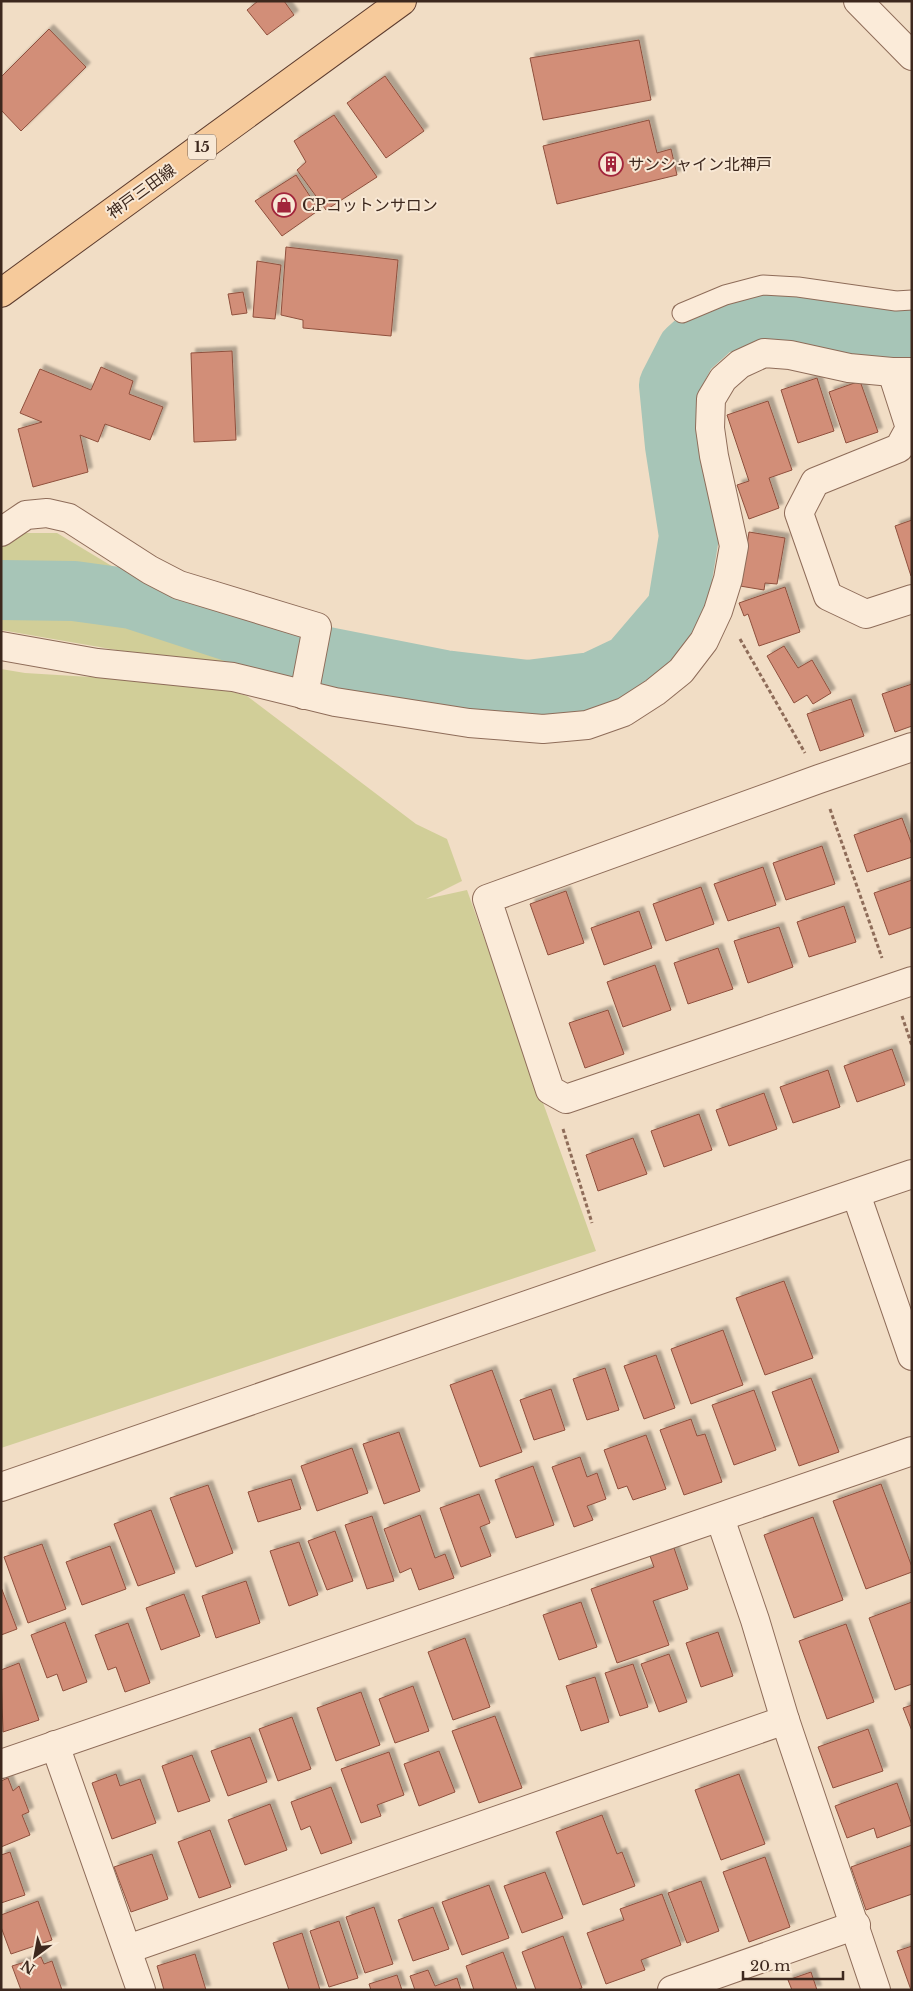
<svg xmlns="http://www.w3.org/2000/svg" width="913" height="1991" font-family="'Libre Baskerville','Noto Sans JP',serif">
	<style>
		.green { fill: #d1ce98 }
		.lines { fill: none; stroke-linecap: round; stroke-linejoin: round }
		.river { stroke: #a7c5b7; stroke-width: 60 }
		.building { fill: #d28e78; stroke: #8f503d; filter: url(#shadow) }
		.service-casing { stroke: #8e6c59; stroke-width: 21 }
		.minor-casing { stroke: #8e6c59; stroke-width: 30 }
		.tertiary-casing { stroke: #8e6c59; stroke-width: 30 }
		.primary-casing { stroke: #5c3b2e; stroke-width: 30 }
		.path { stroke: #8e6c59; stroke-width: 3; stroke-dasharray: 4 2.5; stroke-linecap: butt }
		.service { stroke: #fbebd9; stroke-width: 19 }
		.minor { stroke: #fbebd9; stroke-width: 28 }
		.tertiary { stroke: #fbebd9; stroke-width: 28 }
		.primary { stroke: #f6ca9b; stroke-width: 28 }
		.labels { text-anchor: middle; stroke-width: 4; stroke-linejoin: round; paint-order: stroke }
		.shield { fill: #f8e8d5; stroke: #756255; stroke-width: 1 }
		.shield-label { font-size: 15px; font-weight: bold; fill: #3d281e }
		.poi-label { font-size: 16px; fill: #3d281e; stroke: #f8e8d5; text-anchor: start }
		.street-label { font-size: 16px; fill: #3d281e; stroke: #f8e8d5 }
	</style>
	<defs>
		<filter id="shadow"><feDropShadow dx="4.5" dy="-4.5" stdDeviation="1" flood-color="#0004"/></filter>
	</defs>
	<rect width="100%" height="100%" fill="#f1ddc5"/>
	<!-- green -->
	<g class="green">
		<path d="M23,533H57L125,574L120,622L218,649L239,667L128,652L1,630V542Z"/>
		<path d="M1,669L25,673L205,684L247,696L416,824L447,839L462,881L426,899L467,890L596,1251L1,1448Z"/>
	</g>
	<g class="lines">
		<!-- river -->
		<path class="river" d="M1,590L74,591L132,599L281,648L444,680L528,690L592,682L630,664L677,609L689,536L675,446L669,385L687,350L715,325L754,315L822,328L912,334"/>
	</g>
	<!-- building -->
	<g class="building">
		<path d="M258,1H284L294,15L267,35L247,10Z"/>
		<path d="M49,29L86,67L21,131L1,110V77Z"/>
		<path d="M639,40L651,100L543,120L530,58Z"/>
		<path d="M385,76L424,131L386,158L347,103Z"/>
		<path d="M334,115L377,177L326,210L297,170L306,162L294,141Z"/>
		<path d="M649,120L657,153L671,149L677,175L557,204L543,146Z"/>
		<path d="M296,175L319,210L282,236L255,201Z"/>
		<path d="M286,247L398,260L391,336L303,328V320L281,315Z"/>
		<path d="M257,261L281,265L275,319L253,317Z"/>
		<path d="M243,292L247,313L232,315L228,294Z"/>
		<path d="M232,351L236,440L194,442L191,353Z"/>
		<path d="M101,367L133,381L129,394L163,407L150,440L105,424L98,442L80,435L88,472L33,487L18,429L42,422L20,413L40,369L91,390Z"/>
		<path d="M817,378L834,431L798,443L781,390Z"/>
		<path d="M860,381L878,432L846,443L829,392Z"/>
		<path d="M768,401L792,470L769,478L779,508L749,519L737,485L749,481L727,415Z"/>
		<path d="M912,520V576H911L895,526Z"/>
		<path d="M749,532L785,538L777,584L765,583L764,590L740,586Z"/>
		<path d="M785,587L800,632L759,646L748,614L744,616L739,603Z"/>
		<path d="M784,646L798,668L812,660L831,693L813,704L807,695L794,703L767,656Z"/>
		<path d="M912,684V726L895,732L882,694Z"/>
		<path d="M851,699L864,736L820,751L807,714Z"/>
		<path d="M902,818L912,845V857L867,872L854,835Z"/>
		<path d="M822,846L835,884L786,900L773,863Z"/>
		<path d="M763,867L776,905L728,921L714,884Z"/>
		<path d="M912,880V927L889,935L874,893Z"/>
		<path d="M701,887L714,924L666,941L653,904Z"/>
		<path d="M566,891L584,943L548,955L530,904Z"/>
		<path d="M844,906L856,942L809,957L797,922Z"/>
		<path d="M639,911L652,948L604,965L591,928Z"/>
		<path d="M779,927L793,967L748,983L734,941Z"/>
		<path d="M718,948L733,989L688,1004L674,963Z"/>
		<path d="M655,965L671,1010L623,1027L607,982Z"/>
		<path d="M608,1010L624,1054L585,1068L569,1023Z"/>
		<path d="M892,1049L905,1085L857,1102L844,1066Z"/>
		<path d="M828,1070L840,1107L793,1123L780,1087Z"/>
		<path d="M764,1093L777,1129L729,1146L716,1110Z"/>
		<path d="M699,1114L712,1150L664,1167L651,1131Z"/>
		<path d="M633,1138L647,1174L598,1191L586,1155Z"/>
		<path d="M784,1281L813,1358L765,1375L736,1298Z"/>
		<path d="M723,1330L743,1385L691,1404L671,1349Z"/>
		<path d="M656,1355L675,1408L644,1419L624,1366Z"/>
		<path d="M605,1368L619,1410L587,1420L573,1379Z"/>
		<path d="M492,1370L522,1452L480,1467L450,1385Z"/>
		<path d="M811,1378L839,1452L799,1466L772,1392Z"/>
		<path d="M551,1389L565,1430L534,1440L520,1400Z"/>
		<path d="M754,1390L776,1450L734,1465L712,1405Z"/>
		<path d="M691,1419L697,1436L705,1434L722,1482L684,1495L660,1430Z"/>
		<path d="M399,1432L420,1491L384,1504L363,1444Z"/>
		<path d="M646,1435L666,1489L633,1500L627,1486L618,1489L604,1450Z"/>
		<path d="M352,1448L368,1493L317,1511L301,1466Z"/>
		<path d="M580,1457L587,1477L597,1473L606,1499L587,1506L593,1520L574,1527L552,1467Z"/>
		<path d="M533,1466L554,1525L516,1538L495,1480Z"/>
		<path d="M291,1479L301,1509L258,1522L248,1492Z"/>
		<path d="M881,1484L912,1567V1572L866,1589L833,1501Z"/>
		<path d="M208,1485L233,1553L196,1567L170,1498Z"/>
		<path d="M479,1494L490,1523L480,1527L491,1556L461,1567L440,1508Z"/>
		<path d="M151,1510L175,1573L138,1586L114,1524Z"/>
		<path d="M420,1515L435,1558L445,1554L454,1578L419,1590L411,1568L400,1573L384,1529Z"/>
		<path d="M372,1516L394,1581L367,1589L345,1525Z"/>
		<path d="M813,1517L843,1600L794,1618L764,1535Z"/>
		<path d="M335,1531L353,1581L327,1590L308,1541Z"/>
		<path d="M299,1542L318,1595L289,1606L270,1551Z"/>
		<path d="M42,1544L66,1609L28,1623L4,1557Z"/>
		<path d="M110,1546L126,1589L82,1605L66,1562Z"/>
		<path d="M674,1548L688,1589L653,1601L669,1645L617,1663L591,1589L654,1567L650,1556Z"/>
		<path d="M246,1581L260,1623L216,1638L202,1596Z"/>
		<path d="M1,1587L17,1629L1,1635Z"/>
		<path d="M184,1594L200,1636L161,1650L146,1608Z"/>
		<path d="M581,1602L597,1647L559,1660L543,1615Z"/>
		<path d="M912,1602V1684L895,1690L869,1618Z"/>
		<path d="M65,1622L87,1682L63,1691L57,1674L47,1678L31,1635Z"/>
		<path d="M128,1623L150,1683L125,1692L116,1667L108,1670L95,1635Z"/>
		<path d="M846,1624L874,1702L827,1719L799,1641Z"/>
		<path d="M718,1632L733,1676L701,1687L686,1643Z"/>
		<path d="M465,1638L490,1707L453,1720L428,1652Z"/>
		<path d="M669,1654L687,1702L659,1712L641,1664Z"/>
		<path d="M19,1663L39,1720L3,1732L1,1670Z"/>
		<path d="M633,1664L648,1707L620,1716L605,1673Z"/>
		<path d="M595,1677L609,1722L581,1731L566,1686Z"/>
		<path d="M413,1686L429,1731L395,1743L379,1699Z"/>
		<path d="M361,1692L380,1745L336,1761L317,1708Z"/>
		<path d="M912,1705V1731L903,1708Z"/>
		<path d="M495,1716L522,1788L479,1803L452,1731Z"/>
		<path d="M292,1717L311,1769L278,1781L259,1729Z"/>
		<path d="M868,1729L883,1771L833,1788L818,1747Z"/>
		<path d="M250,1737L267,1782L228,1796L211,1751Z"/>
		<path d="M439,1751L455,1792L419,1806L404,1764Z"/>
		<path d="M389,1752L404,1795L377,1805L381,1816L361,1823L341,1769Z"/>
		<path d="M192,1755L210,1801L178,1812L162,1766Z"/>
		<path d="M116,1774L120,1786L140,1779L156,1823L112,1839L92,1783Z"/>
		<path d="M739,1774L765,1844L721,1860L695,1790Z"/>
		<path d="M8,1778L13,1791L19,1786L29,1812L22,1815L30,1835L1,1847V1781Z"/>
		<path d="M897,1783L912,1825L877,1838L874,1828L847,1838L835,1806Z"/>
		<path d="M331,1787L352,1843L321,1854L310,1826L301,1830L291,1802Z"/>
		<path d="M270,1804L287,1850L245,1865L228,1820Z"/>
		<path d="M602,1815L617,1854L622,1852L635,1886L583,1905L556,1832Z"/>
		<path d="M210,1830L231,1887L199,1898L178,1842Z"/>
		<path d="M912,1845V1894L866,1910L851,1867Z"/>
		<path d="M10,1852L25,1895L1,1903V1855Z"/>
		<path d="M152,1854L168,1899L131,1912L114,1867Z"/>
		<path d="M765,1857L790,1927L749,1942L723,1872Z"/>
		<path d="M545,1872L563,1918L522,1933L504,1886Z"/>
		<path d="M701,1881L719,1931L687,1943L668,1893Z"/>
		<path d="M489,1885L509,1938L462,1955L442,1902Z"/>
		<path d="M662,1894L681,1945L641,1960L645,1970L606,1984L587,1933L624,1920L620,1909Z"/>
		<path d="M38,1901L52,1940L11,1954L1,1927V1915Z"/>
		<path d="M374,1907L393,1964L365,1973L346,1917Z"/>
		<path d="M433,1907L449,1949L413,1961L398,1920Z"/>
		<path d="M339,1921L358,1978L329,1987L310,1931Z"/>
		<path d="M302,1933L320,1990H289L273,1943Z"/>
		<path d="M563,1936L582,1988L577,1990H536L522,1952Z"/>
		<path d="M912,1946V1990H911L897,1951Z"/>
		<path d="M503,1952L517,1990H474L466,1966Z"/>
		<path d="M195,1954L206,1990H164L157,1966Z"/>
		<path d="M41,1957L44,1964L52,1961L62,1990H21L12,1966Z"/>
		<path d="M428,1970L435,1986L457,1978L461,1990H415L410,1976Z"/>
		<path d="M811,1972L817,1990H792L788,1980Z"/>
		<path d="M397,1975L402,1990H371L369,1984Z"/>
	</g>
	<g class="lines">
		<!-- service casing -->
		<g class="service-casing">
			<path id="service" d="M682,313L725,295L763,285L798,287L896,301L912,300"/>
		</g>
		<!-- minor casing -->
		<g class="minor-casing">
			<g id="minor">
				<path d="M892,372L910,428L899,448L815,482L799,513L828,596L866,614L912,599"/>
				<path d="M1,532L26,515L47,513L69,518L150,570L179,585L317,627L304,695"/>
				<path d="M1,646L97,663L233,677L335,702L469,723L543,729L587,725L624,712L655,692L681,671L704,641L718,611L728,579L734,546L714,456L710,428L711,399L723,379L740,364L764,353L790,355L849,368L892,372H912"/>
				<path d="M912,747L819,779L487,899L550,1090L566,1099L912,981"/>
				<path d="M720,1518L755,1620L785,1720L876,1990"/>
				<path d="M55,1745L141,1990"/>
				<path d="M1,1764L912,1451"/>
				<path d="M128,1949L785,1720"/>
				<path d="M672,1990L856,1925"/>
			</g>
		</g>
		<!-- tertiary casing -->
		<g class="tertiary-casing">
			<g id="tertiary">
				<path d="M858,1L912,56"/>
				<path d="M856,1194L912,1356"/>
				<path d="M1,1487L608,1277L912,1174"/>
			</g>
		</g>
		<!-- primary casing -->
		<g class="primary-casing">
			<path id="primary" d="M1,293L402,1"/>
		</g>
		<!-- path -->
		<g class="path">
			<path d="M740,639L805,753"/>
			<path d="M830,809L882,958"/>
			<path d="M902,1016L912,1046"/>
			<path d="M563,1129L592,1223"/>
		</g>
		<!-- service -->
		<use href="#service" class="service"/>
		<!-- minor -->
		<use href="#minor" class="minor"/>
		<!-- tertiary -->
		<use href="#tertiary" class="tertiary"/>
		<!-- primary -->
		<use href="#primary" class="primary"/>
	</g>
	<!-- icons -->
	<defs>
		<g id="building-ring" transform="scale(1.25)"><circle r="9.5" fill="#f8e8d5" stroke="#a2253b" stroke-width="1.5"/><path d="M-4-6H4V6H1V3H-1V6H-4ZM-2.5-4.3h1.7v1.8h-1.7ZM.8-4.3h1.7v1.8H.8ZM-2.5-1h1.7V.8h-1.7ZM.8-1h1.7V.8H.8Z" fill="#a2253b"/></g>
		<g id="shop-ring" transform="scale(1.25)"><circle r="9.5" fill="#f8e8d5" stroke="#a2253b" stroke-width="1.5"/><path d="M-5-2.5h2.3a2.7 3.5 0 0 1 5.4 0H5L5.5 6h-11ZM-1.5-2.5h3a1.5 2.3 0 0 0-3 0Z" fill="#a2253b"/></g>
	</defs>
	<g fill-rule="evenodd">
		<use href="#building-ring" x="611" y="164"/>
		<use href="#shop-ring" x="284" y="205"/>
	</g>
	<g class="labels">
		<!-- shield labels -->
		<rect class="shield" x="188" y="134.5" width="28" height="25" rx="4"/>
		<g class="shield-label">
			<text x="202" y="152">15</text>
		</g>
		<!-- poi labels -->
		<g class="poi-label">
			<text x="628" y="170">サンシャイン北神戸</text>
			<text x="302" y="211">CPコットンサロン</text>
		</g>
		<!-- street labels -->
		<g class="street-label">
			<text transform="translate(141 191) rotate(-36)" y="6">神戸三田線</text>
		</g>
	</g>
	<!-- border -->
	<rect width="913" height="1991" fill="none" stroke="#3d281e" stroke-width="5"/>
	<!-- north arrow -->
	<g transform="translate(35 1956) rotate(212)" stroke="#f8e8d5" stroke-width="4" paint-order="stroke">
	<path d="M0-4L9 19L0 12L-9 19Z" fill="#3d281e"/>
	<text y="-8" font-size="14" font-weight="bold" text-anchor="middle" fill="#3d281e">N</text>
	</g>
	<!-- scale -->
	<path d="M743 1971v8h100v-8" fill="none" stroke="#3d281e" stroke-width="2.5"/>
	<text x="750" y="1971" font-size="15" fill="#3d281e" stroke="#f8e8d5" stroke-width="4" paint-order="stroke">20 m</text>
</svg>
